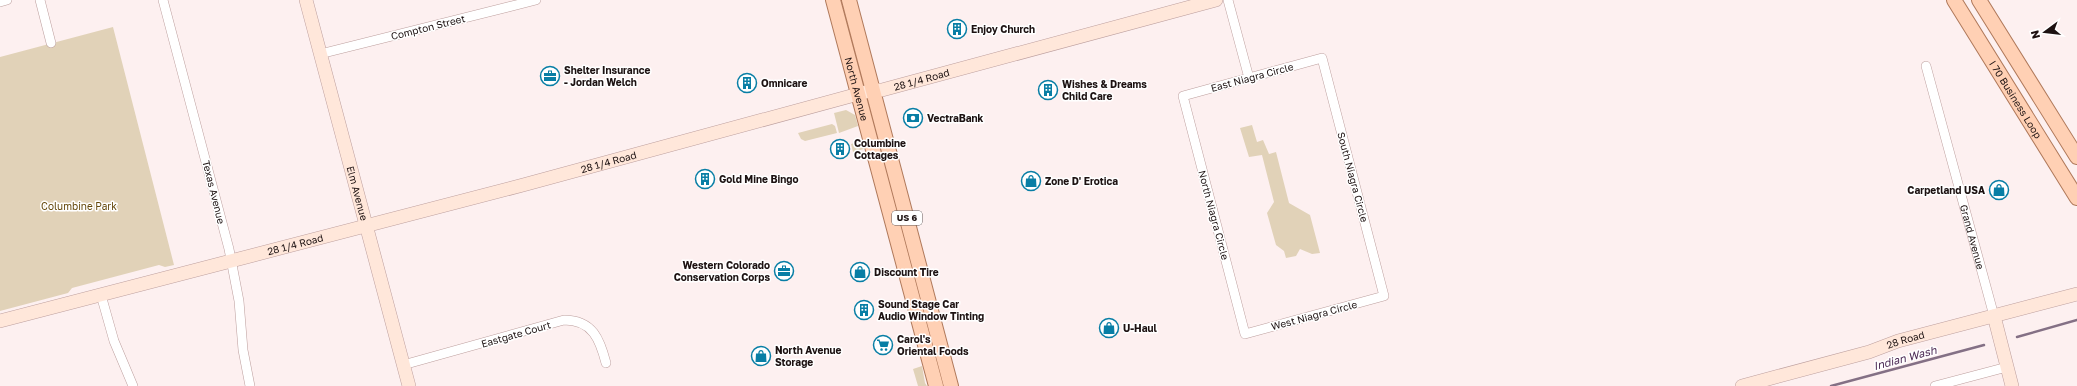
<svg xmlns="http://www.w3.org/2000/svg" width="2077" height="386" font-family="'Golos Text',sans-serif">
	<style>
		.green { fill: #e1d2b8 }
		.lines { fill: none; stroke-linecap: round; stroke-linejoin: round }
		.stream { stroke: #847085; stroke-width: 2.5 }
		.street-casing { stroke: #bd9f9e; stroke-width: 10 }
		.secondary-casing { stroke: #bd9f9e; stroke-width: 14 }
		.primary-casing { stroke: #b0795b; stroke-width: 16 }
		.street { stroke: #fff; stroke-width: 9 }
		.secondary { stroke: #ffe7da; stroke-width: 13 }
		.primary { stroke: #ffd0b4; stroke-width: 14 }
		.labels { text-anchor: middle; stroke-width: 3; stroke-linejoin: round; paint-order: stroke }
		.shield { fill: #fff; stroke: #615959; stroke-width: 1 }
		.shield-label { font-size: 9px; font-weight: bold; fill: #1d1212 }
		.street-label { font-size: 10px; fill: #1d1212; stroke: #fff }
		.poi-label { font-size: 10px; font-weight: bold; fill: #1d1212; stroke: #fff; text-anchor: start }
		.park-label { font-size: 10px; fill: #65480b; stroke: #fff }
		.water-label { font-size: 11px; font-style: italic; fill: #4d2b55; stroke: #fff }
	</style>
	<rect width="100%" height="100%" fill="#fdf0f0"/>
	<!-- green -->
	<g class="green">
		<path d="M113,27L174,265L165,267L159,265L72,288L68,293L0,311V57Z"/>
		<path d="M846,110L855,115L858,126L839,133L834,113Z"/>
		<path d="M832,124L835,126L837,133L805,141L801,139L798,133Z"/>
		<path d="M1252,125L1257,142L1263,140L1269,154L1276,152L1289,203L1310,215L1320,253L1312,254L1300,249L1296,256L1286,258L1284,251L1276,245L1267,213L1274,202L1262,155L1249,157L1240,128Z"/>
		<path d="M862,141L864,149L853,152L851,144Z"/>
		<path d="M922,366L925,383L927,386H918L913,369Z"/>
	</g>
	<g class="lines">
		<!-- stream -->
		<g class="stream">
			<path d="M2017,337L2077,320"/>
			<path d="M1831,386L1984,345"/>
		</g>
		<!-- street casing -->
		<g class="street-casing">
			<g id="street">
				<path d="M40,0L51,43"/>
				<path d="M163,0L229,249L239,301L243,350L250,386"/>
				<path d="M1228,0L1249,78"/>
				<path d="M0,2L7,0"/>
				<path d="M320,54L536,0"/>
				<path d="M1322,58L1384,296L1245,334L1183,96Z"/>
				<path id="s1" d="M1926,66L1994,316"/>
				<path d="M101,295L114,341L133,386"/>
				<path d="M403,365L564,320C593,320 600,340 606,363"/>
				<path d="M1935,386L2007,367"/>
			</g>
		</g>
		<!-- secondary casing -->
		<g class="secondary-casing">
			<g id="secondary">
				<path id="s2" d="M306,0L409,386"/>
				<path d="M1994,316L2012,386"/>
				<path id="s3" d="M0,321L523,185L873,90H882L1216,0"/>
				<path id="s4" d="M1742,386L1869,352L1898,341L2077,294"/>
			</g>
		</g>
		<!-- primary casing -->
		<g class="primary-casing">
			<g id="primary">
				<path id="s5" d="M833,0L936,386"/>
				<path d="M849,0L951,386"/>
				<path id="s6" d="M1954,0L2077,198"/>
				<path d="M1979,0L2077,157"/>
			</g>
		</g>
		<!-- street -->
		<use href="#street" class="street"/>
		<!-- secondary -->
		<use href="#secondary" class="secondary"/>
		<!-- primary -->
		<use href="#primary" class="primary"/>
	</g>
	<!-- icons -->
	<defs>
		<g id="building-ring" transform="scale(1)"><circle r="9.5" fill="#fff" stroke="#087ea5" stroke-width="1.5"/><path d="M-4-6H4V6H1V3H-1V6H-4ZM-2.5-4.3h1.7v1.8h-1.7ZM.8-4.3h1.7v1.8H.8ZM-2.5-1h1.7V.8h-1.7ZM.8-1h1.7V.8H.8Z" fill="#087ea5"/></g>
		<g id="office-ring" transform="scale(1)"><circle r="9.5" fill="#fff" stroke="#087ea5" stroke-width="1.5"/><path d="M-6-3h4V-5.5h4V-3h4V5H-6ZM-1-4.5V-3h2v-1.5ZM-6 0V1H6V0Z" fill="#087ea5"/></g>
		<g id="bank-ring" transform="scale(1)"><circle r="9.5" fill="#fff" stroke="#087ea5" stroke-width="1.5"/><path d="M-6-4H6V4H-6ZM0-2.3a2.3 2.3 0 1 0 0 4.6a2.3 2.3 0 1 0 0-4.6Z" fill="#087ea5"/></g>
		<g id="shop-ring" transform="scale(1)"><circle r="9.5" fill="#fff" stroke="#087ea5" stroke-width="1.5"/><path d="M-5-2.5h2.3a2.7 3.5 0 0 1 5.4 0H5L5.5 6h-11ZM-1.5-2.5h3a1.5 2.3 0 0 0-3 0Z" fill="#087ea5"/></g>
		<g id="supermarket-ring" transform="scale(1)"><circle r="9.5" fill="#fff" stroke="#087ea5" stroke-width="1.5"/><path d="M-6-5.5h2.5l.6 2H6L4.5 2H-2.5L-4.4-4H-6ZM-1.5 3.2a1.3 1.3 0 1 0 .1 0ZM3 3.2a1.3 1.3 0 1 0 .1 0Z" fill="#087ea5"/></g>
	</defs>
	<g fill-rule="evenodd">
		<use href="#building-ring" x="957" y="29"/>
		<use href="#office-ring" x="550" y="76"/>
		<use href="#building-ring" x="747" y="83"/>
		<use href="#building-ring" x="1048" y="90"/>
		<use href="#bank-ring" x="913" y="118"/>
		<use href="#building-ring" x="840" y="149"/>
		<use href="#building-ring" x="705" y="179"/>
		<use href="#shop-ring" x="1031" y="181"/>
		<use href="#shop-ring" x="1999" y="190"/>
		<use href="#office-ring" x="784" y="271"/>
		<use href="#shop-ring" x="860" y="272"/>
		<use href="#building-ring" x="864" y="310"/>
		<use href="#shop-ring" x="1109" y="328"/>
		<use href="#supermarket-ring" x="883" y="345"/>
		<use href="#shop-ring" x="761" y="356"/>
	</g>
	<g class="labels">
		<!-- shield labels -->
		<rect class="shield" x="892" y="211" width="30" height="14" rx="3"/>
		<g class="shield-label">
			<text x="907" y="221">US 6</text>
		</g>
		<!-- street labels -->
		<g class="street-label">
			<text transform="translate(428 27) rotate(-14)" y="4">Compton Street</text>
			<text transform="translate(1252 77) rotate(-15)" y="4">East Niagra Circle</text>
			<text dy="4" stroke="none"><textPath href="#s3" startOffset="953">28 1/4 Road</textPath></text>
			<text dy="4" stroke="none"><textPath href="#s5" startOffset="92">North Avenue</textPath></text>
			<text dy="4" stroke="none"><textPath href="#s6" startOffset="117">I 70 Business Loop</textPath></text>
			<text dy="4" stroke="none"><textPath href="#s3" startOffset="629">28 1/4 Road</textPath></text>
			<text transform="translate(1353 177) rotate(75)" y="4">South Niagra Circle</text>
			<text transform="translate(214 192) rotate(76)" y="4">Texas Avenue</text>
			<text dy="4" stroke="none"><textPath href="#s2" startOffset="200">Elm Avenue</textPath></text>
			<text transform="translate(1214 215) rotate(75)" y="4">North Niagra Circle</text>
			<text dy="4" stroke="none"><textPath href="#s1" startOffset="177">Grand Avenue</textPath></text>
			<text dy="4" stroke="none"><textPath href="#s3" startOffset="305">28 1/4 Road</textPath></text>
			<text transform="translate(1314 315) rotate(-15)" y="4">West Niagra Circle</text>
			<text transform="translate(516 334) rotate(-16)" y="4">Eastgate Court</text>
			<text dy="4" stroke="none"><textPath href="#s4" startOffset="170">28 Road</textPath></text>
		</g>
		<!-- poi labels -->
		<g class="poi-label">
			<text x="971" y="33">Enjoy Church</text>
			<text x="564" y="74">Shelter Insurance<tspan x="564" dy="12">- Jordan Welch</tspan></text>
			<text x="761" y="87">Omnicare</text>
			<text x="1062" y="88">Wishes &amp; Dreams<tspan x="1062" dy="12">Child Care</tspan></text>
			<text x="927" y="122">VectraBank</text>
			<text x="854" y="147">Columbine<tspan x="854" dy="12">Cottages</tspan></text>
			<text x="719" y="183">Gold Mine Bingo</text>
			<text x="1045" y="185">Zone D' Erotica</text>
			<text x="1985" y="194" text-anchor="end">Carpetland USA</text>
			<text x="770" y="269" text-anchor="end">Western Colorado<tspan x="770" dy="12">Conservation Corps</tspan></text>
			<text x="874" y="276">Discount Tire</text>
			<text x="878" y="308">Sound Stage Car<tspan x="878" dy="12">Audio Window Tinting</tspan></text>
			<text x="1123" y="332">U-Haul</text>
			<text x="897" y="343">Carol's<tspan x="897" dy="12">Oriental Foods</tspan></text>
			<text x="775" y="354">North Avenue<tspan x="775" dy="12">Storage</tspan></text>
		</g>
		<!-- park labels -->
		<g class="park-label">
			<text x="79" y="210">Columbine Park</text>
		</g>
		<!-- water labels -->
		<g class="water-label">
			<text transform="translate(1905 358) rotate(-15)" y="4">Indian Wash</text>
		</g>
	</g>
	<!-- north arrow -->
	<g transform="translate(2045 32) rotate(255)" stroke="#ffffff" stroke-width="3" paint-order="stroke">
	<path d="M0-3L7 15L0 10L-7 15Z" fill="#1d1212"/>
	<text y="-6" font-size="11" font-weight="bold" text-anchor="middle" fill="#1d1212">N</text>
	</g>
</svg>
